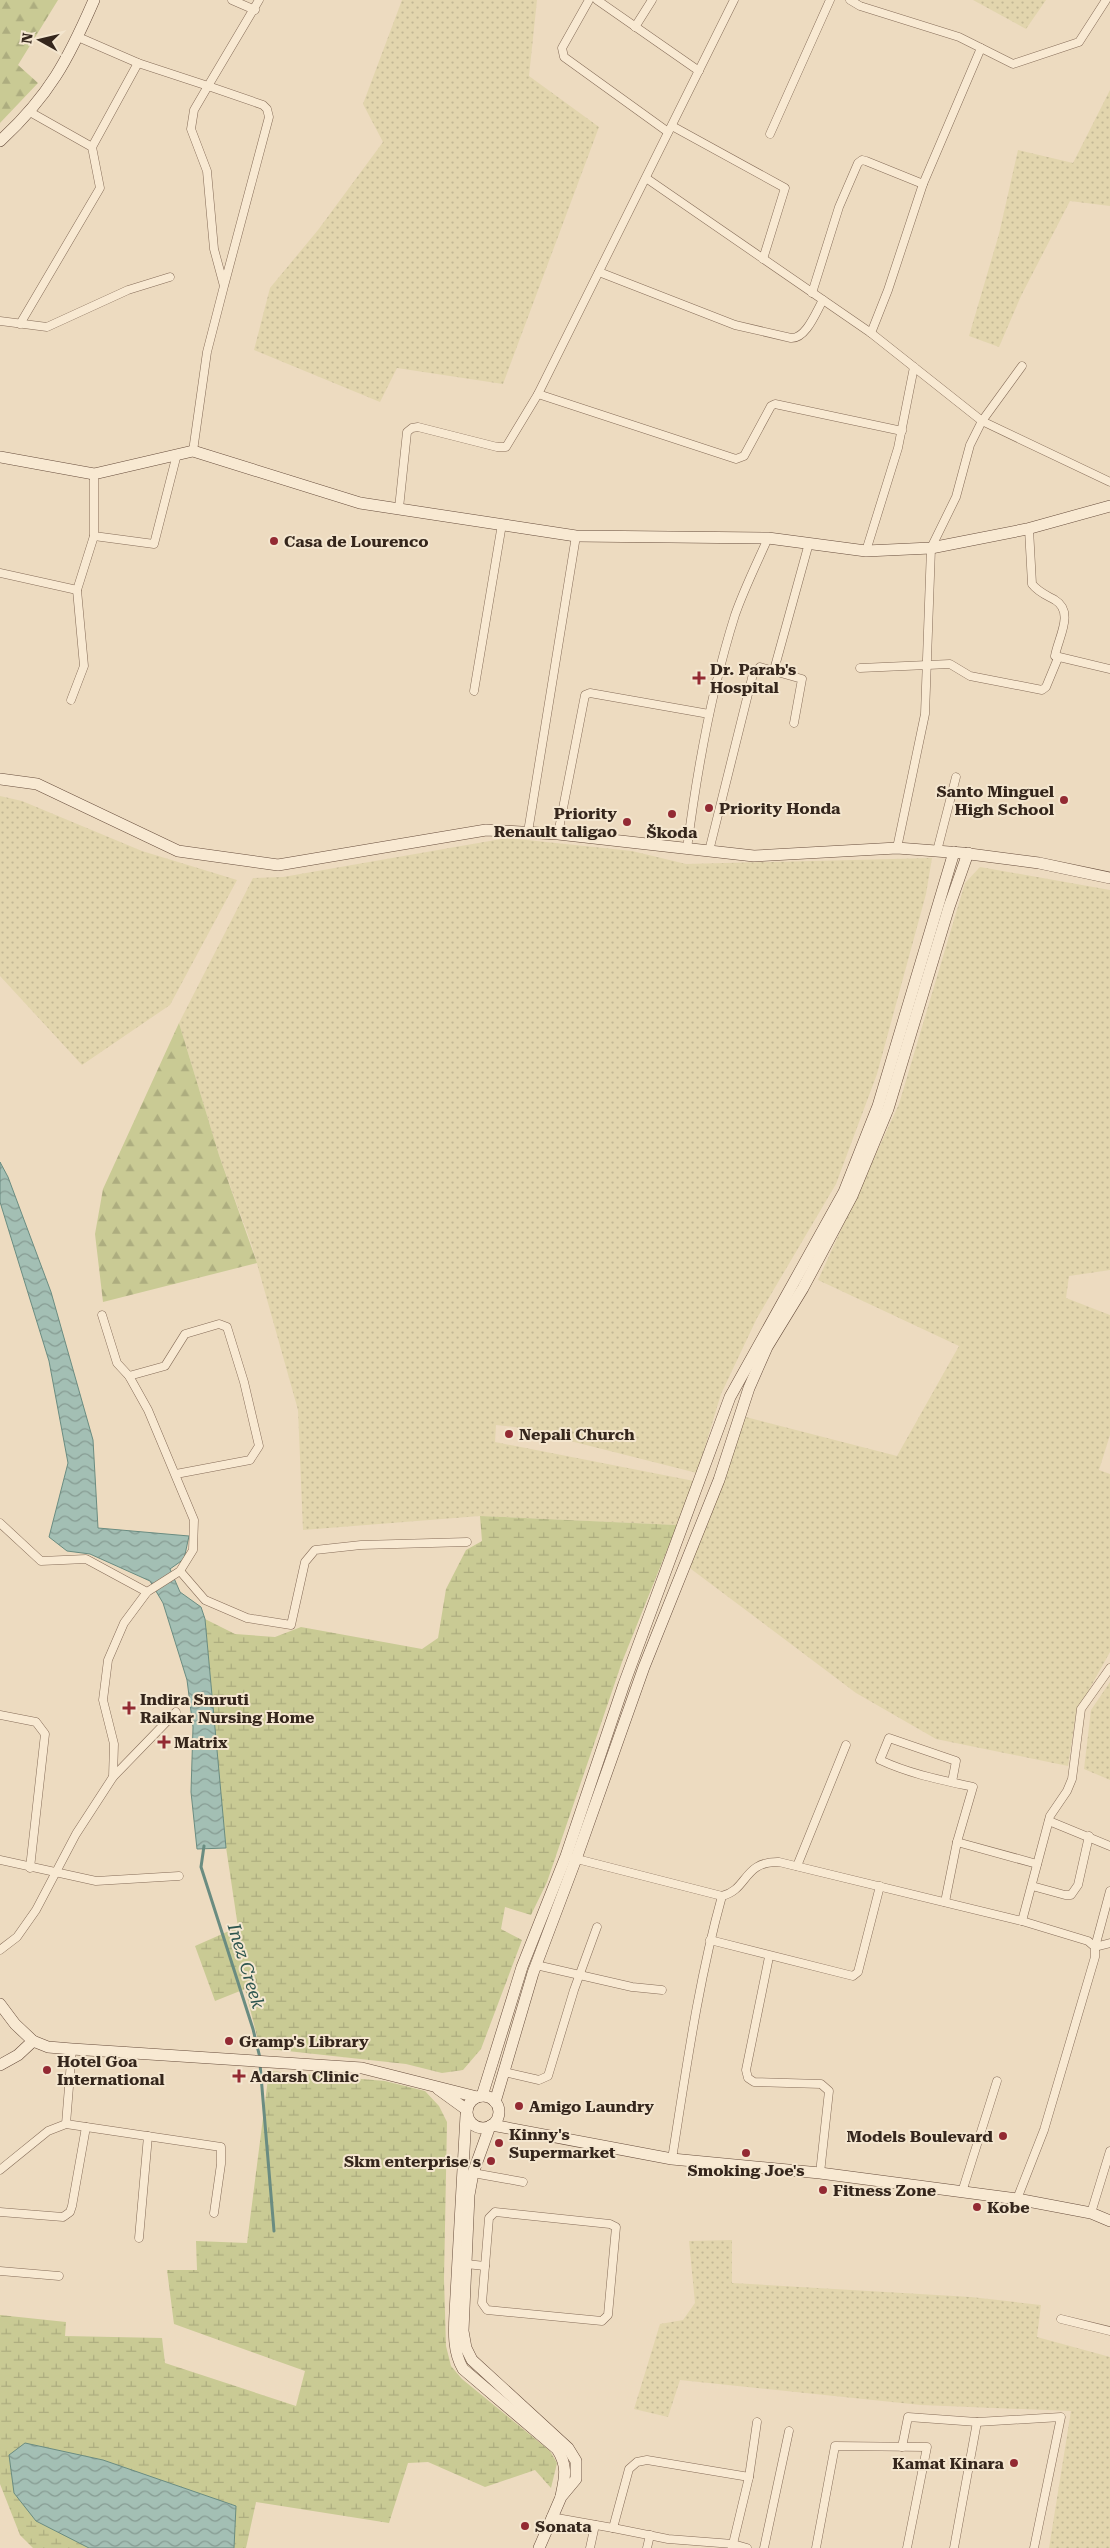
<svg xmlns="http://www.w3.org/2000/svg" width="1110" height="2548" font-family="'Roboto Serif',serif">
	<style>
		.farmland { fill: url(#farmland-dots) }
		.forest { fill: url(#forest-firs) }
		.wetland { fill: url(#wetland-marsh) }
		.water { fill: url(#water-waves); stroke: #6a8c81 }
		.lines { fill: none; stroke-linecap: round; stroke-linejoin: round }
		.stream { stroke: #6a8c81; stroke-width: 3 }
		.street-casing { stroke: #856c58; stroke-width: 9 }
		.secondary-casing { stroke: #674d3c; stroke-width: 12 }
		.street { stroke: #f8e9d2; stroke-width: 8 }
		.secondary { stroke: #f8e9d2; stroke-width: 11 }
		.poi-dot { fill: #932a33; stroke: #f4e6cf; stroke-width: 2 }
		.labels { text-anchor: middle; stroke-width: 4; stroke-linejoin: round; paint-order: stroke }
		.poi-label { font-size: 16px; font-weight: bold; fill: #35261c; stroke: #f4e6cf; text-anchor: start }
		.water-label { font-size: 18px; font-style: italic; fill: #2c544e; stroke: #f4e6cf }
	</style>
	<defs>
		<pattern id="farmland-dots" width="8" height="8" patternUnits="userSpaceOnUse" patternTransform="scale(1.25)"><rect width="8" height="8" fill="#e2d5ad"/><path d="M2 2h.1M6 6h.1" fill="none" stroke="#c2b794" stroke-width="1.8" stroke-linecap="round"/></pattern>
		<pattern id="forest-firs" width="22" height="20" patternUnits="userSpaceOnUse" patternTransform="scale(1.25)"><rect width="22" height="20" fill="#c9ca94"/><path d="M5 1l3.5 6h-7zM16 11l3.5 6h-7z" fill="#adad7f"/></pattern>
		<pattern id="wetland-marsh" width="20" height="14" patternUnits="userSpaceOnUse" patternTransform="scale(1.25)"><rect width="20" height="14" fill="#c9ca94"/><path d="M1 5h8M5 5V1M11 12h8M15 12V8" fill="none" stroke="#adad7f"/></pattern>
		<pattern id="water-waves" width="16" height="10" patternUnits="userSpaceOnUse" patternTransform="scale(1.25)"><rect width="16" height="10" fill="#a3bfb4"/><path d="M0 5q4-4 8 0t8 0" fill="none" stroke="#869b92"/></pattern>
	</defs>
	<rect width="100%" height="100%" fill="#eddbc0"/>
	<!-- farmland -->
	<g class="farmland">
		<path d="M402,0H537L529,76L599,127L503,384L397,368L380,402L254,350L270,288L318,230L383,142L363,104Z"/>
		<path d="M973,0H1046L1026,29Z"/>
		<path d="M1110,90V206L1070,201L1021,296L999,347L969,336L999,234L1018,150L1073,163Z"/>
		<path d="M0,796L22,801L142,851L237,880L170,1005L82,1065L0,976Z"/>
		<path d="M507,838L632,851L686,864L932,858L926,894L877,1074L836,1184L757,1318L721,1394L697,1473L515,1427L496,1425L495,1442L694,1481L677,1525L480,1516L303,1530L298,1410L252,1246L219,1155L179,1023L253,878L283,877Z"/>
		<path d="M980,867L1110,890V1270L1069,1276L1066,1298L1110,1315V1435L1099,1470L1110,1474V1652L1076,1713L1068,1766L936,1739L856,1693L687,1566L746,1417L897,1456L959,1346L818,1280L899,1104L965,883Z"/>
		<path d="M1110,1682V1780L1084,1769L1091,1710Z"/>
		<path d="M732,2240V2283L971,2297L1041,2305L1037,2337L1110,2357V2548H1049L1071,2411L921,2405L680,2380L668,2417L634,2409L660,2324L683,2320L695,2303L689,2241Z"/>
	</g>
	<!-- forest -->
	<g class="forest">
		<path d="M0,0H58L18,65L38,83L0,123Z"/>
		<path d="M179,1023L219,1155L257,1263L103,1302L95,1234L103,1189Z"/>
	</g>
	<!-- wetland -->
	<g class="wetland">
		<path d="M480,1516L677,1525L622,1662L547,1882L531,1915L505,1907L501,1929L522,1940L481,2049L463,2070L442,2073L406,2064L260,2048L245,1989L215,2001L195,1946L238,1927L224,1834L205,1619L235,1634L275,1637L301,1627L422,1649L438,1638L446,1589L466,1550L482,1541Z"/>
		<path d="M269,2071L385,2081L425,2091L439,2106L447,2122L444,2279L446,2346L451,2366L462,2379L550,2451L557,2463L551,2488L535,2470L485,2487L428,2462L408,2463L389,2523L256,2502L246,2548H33L20,2535L0,2484V2315L66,2322L65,2336L162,2338L165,2363L296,2406L305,2371L174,2324L167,2270H197L196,2241L247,2243Z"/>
	</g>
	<!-- water -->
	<g class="water">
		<path d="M0,1162L8,1177L51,1292L93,1440L98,1528L189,1536L184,1559L170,1569L180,1592L201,1607L205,1619L226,1848L197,1849L191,1792L193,1727L187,1680L163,1603L150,1581L90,1554L67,1551L49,1537L68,1463L49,1361L0,1202Z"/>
		<path d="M25,2443L103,2460L236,2506L234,2548H89L36,2521L14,2493L9,2455Z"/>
	</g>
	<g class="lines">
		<!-- stream -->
		<g class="stream">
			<path d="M204,1846L201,1867L253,2029L260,2058"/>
			<path d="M260,2064L274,2231"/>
		</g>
		<!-- street casing -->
		<g class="street-casing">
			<g id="street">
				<path d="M232,0L255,10"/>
				<path d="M589,0L562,48L564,57L668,132"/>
				<path d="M597,0L699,71"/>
				<path d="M850,0L860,6L959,37L981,48L923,184L888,290L871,333"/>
				<path d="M635,27L652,0"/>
				<path d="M78,37L138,63L208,86L259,0"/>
				<path d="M981,48L1013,64L1079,42L1106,0"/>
				<path d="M672,126L785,188L763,259"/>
				<path d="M770,134L830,0"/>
				<path d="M92,147L138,63"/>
				<path d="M646,178L871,333L982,421L1110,482"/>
				<path d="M599,272L735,325L791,338C806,339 816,312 823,300"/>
				<path d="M812,293L839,207L858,163L862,160L866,161L923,184"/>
				<path d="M0,321L47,327L128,290L170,277"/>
				<path d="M20,324L100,188L92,147L30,112"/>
				<path d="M538,394L736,459L744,456L771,406L775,404L902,431"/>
				<path d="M193,451L207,352L224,286L214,249L207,171L191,129L194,110L208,86L263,105L267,109L269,117L224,286"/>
				<path d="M399,508L407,432L412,428L418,427L497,447H506L538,394L734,0"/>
				<path d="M1029,529L1032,584C1038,592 1046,595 1055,600C1075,612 1058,638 1055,656L1110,669"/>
				<path d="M94,536L154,544L177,454"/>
				<path d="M866,551L898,448L914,367"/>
				<path d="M0,573L77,590L94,536V474"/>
				<path d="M860,668L950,664L970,676L1042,690L1046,687L1058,658"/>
				<path d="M774,670L809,543"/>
				<path d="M474,691L502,524"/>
				<path d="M71,700L84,666L77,590"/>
				<path d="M528,832L576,536"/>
				<path d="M558,834L585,695L590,693L709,714"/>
				<path d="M897,848L925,714L931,548L956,497L970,445L982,421L1022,366"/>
				<path d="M687,849C697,770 711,691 735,615C744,589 757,563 768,538"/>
				<path d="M709,851L753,674L760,667L802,679L794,723"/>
				<path d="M937,851L956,777"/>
				<path d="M129,1376L165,1366L185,1334L219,1324L227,1327L244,1382L259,1446L250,1460L176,1474"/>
				<path d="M0,1523L41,1561L86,1559L147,1592"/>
				<path d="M180,1571L205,1600L247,1618L291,1625L305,1562L315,1550L361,1545L467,1542"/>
				<path d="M0,1715L36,1722L45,1734L30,1868"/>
				<path d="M113,1777L176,1712"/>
				<path d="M1049,1821L1110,1846"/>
				<path d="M957,1842L1037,1864"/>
				<path d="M573,1858L722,1896C748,1890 743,1861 779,1862L1022,1921"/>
				<path d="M0,1860L96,1881L179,1876"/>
				<path d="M797,1866L846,1745"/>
				<path d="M1032,1886L1065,1895H1071L1078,1885L1089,1836"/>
				<path d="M1110,1891L1095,1947L1110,1943"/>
				<path d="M945,1902L957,1842L973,1787C941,1780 910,1774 880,1760L889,1738L956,1761L952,1782"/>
				<path d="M710,1940L853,1976L858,1972L880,1886"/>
				<path d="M0,1950L17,1937L36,1910L76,1834L113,1777L114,1744L103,1700L108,1660L124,1623L147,1592L180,1571L193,1550L194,1520L148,1410L129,1376L117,1363L102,1315"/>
				<path d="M769,1957L746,2070L748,2078L754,2082L821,2084L829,2091L820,2173"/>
				<path d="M536,1965L632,1987L662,1990"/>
				<path d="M504,2072L539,2080L548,2076L574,1990L597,1927"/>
				<path d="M66,2124L72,2049"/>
				<path d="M672,2159C686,2071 698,1982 722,1896"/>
				<path d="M0,2170L48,2131L66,2124L221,2147V2164L214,2213"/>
				<path d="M473,2173L523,2182"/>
				<path d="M962,2192L997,2081"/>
				<path d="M1017,2199L1044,2130L1095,1957V1947L1088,1941L1022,1921L1050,1816L1067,1791L1072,1779L1081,1709L1110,1668"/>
				<path d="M0,2212L63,2217L70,2212L72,2206L86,2127"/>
				<path d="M495,2212L610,2224L616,2227L608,2315L602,2321L487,2310L482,2303L485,2266L489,2218Z"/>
				<path d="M1091,2213L1110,2151"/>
				<path d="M139,2238L148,2136"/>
				<path d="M466,2264L485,2266"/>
				<path d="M0,2271L59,2276"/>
				<path d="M1061,2319L1110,2331"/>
				<path d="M902,2447L908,2417L977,2422L1061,2417L1034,2548"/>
				<path d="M551,2517L613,2528"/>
				<path d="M590,2548L595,2525"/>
				<path d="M647,2548L650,2535"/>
				<path d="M732,2548L749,2477L757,2422"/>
				<path d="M747,2548L733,2544L668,2539L613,2528L629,2469L637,2462L647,2460L749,2477"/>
				<path d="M764,2548L789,2431"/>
				<path d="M816,2548L835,2446L927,2447L907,2548"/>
				<path d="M954,2548L977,2422"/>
			</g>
		</g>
		<!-- secondary casing -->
		<g class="secondary-casing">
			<g id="secondary">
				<path d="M0,141C49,96 68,60 94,0"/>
				<path d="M0,457L94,474L193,451L360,503L576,536L768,538L866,551L931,548L1027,529L1110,506"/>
				<path d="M0,779L37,784L178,851L278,865L486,830L558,834L754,856L897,848L962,853L1039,863L1110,878"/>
				<path d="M0,2004L15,2024L33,2041"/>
				<path d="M0,2065L18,2055L33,2041L48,2047L72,2049L362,2068L477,2097"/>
				<path d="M438,2089L467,2110"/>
				<path d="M482,2096L522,1967L566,1856L624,1684L730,1397L844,1192L878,1106L954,852"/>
				<circle cx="483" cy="2112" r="16"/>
				<path d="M495,2102L533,1973L576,1859L644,1667L719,1480L749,1388L767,1347L803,1288L852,1196L888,1109L949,907L968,853"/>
				<path d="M466,2115L455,2313C454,2332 453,2352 463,2369L557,2449C568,2466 565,2477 561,2496"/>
				<path d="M492,2125L672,2159L820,2173L1017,2199L1091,2213L1110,2221"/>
				<path d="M490,2126L473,2173L469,2195L463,2331L466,2348L472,2360L568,2448L576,2461V2479L561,2497L539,2548"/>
			</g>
		</g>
		<!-- street -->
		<use href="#street" class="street"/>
		<!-- secondary -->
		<use href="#secondary" class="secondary"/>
	</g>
	<!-- markers -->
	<g class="poi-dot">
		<circle cx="274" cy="541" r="5"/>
		<path d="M696.5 670.5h5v5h5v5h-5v5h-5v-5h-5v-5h5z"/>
		<circle cx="1064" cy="800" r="5"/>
		<circle cx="709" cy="808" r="5"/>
		<circle cx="672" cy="814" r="5"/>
		<circle cx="627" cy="822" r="5"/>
		<circle cx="509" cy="1434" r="5"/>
		<path d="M126.5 1700.5h5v5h5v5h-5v5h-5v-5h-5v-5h5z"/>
		<path d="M161.5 1734.5h5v5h5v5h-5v5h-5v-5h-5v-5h5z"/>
		<circle cx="229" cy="2041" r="5"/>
		<circle cx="47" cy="2070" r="5"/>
		<path d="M236.5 2068.5h5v5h5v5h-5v5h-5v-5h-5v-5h5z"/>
		<circle cx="519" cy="2106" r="5"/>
		<circle cx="1003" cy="2136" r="5"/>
		<circle cx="499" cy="2143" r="5"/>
		<circle cx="746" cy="2153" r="5"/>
		<circle cx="491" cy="2161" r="5"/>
		<circle cx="823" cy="2190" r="5"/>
		<circle cx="977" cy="2207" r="5"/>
		<circle cx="1014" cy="2463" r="5"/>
		<circle cx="525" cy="2526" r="5"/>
	</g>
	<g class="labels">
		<!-- poi labels -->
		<g class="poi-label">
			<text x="284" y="547">Casa de Lourenco</text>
			<text x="710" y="675">Dr. Parab's<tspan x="710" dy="18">Hospital</tspan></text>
			<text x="1054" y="797" text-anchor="end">Santo Minguel<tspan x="1054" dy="18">High School</tspan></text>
			<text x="719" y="814">Priority Honda</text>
			<text x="617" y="819" text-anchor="end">Priority<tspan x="617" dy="18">Renault taligao</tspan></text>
			<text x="672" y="838" text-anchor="middle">Škoda</text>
			<text x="519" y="1440">Nepali Church</text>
			<text x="140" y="1705">Indira Smruti<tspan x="140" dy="18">Raikar Nursing Home</tspan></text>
			<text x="174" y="1748">Matrix</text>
			<text x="239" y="2047">Gramp's Library</text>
			<text x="57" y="2067">Hotel Goa<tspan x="57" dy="18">International</tspan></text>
			<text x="250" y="2082">Adarsh Clinic</text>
			<text x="529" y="2112">Amigo Laundry</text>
			<text x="509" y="2140">Kinny's<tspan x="509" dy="18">Supermarket</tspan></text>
			<text x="993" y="2142" text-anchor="end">Models Boulevard</text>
			<text x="481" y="2167" text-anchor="end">Skm enterprise s</text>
			<text x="746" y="2176" text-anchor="middle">Smoking Joe's</text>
			<text x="833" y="2196">Fitness Zone</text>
			<text x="987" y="2213">Kobe</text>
			<text x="1004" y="2469" text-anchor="end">Kamat Kinara</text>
			<text x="535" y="2532">Sonata</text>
		</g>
		<!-- water labels -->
		<g class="water-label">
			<text transform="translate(246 1966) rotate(73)" y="6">Inez Creek</text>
		</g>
	</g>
	<!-- north arrow -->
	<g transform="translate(40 40) rotate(278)" stroke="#f4e6cf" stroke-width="4" paint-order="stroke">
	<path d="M0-4L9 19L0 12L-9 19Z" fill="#35261c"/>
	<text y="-8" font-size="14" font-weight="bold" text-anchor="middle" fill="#35261c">N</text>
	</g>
</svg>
